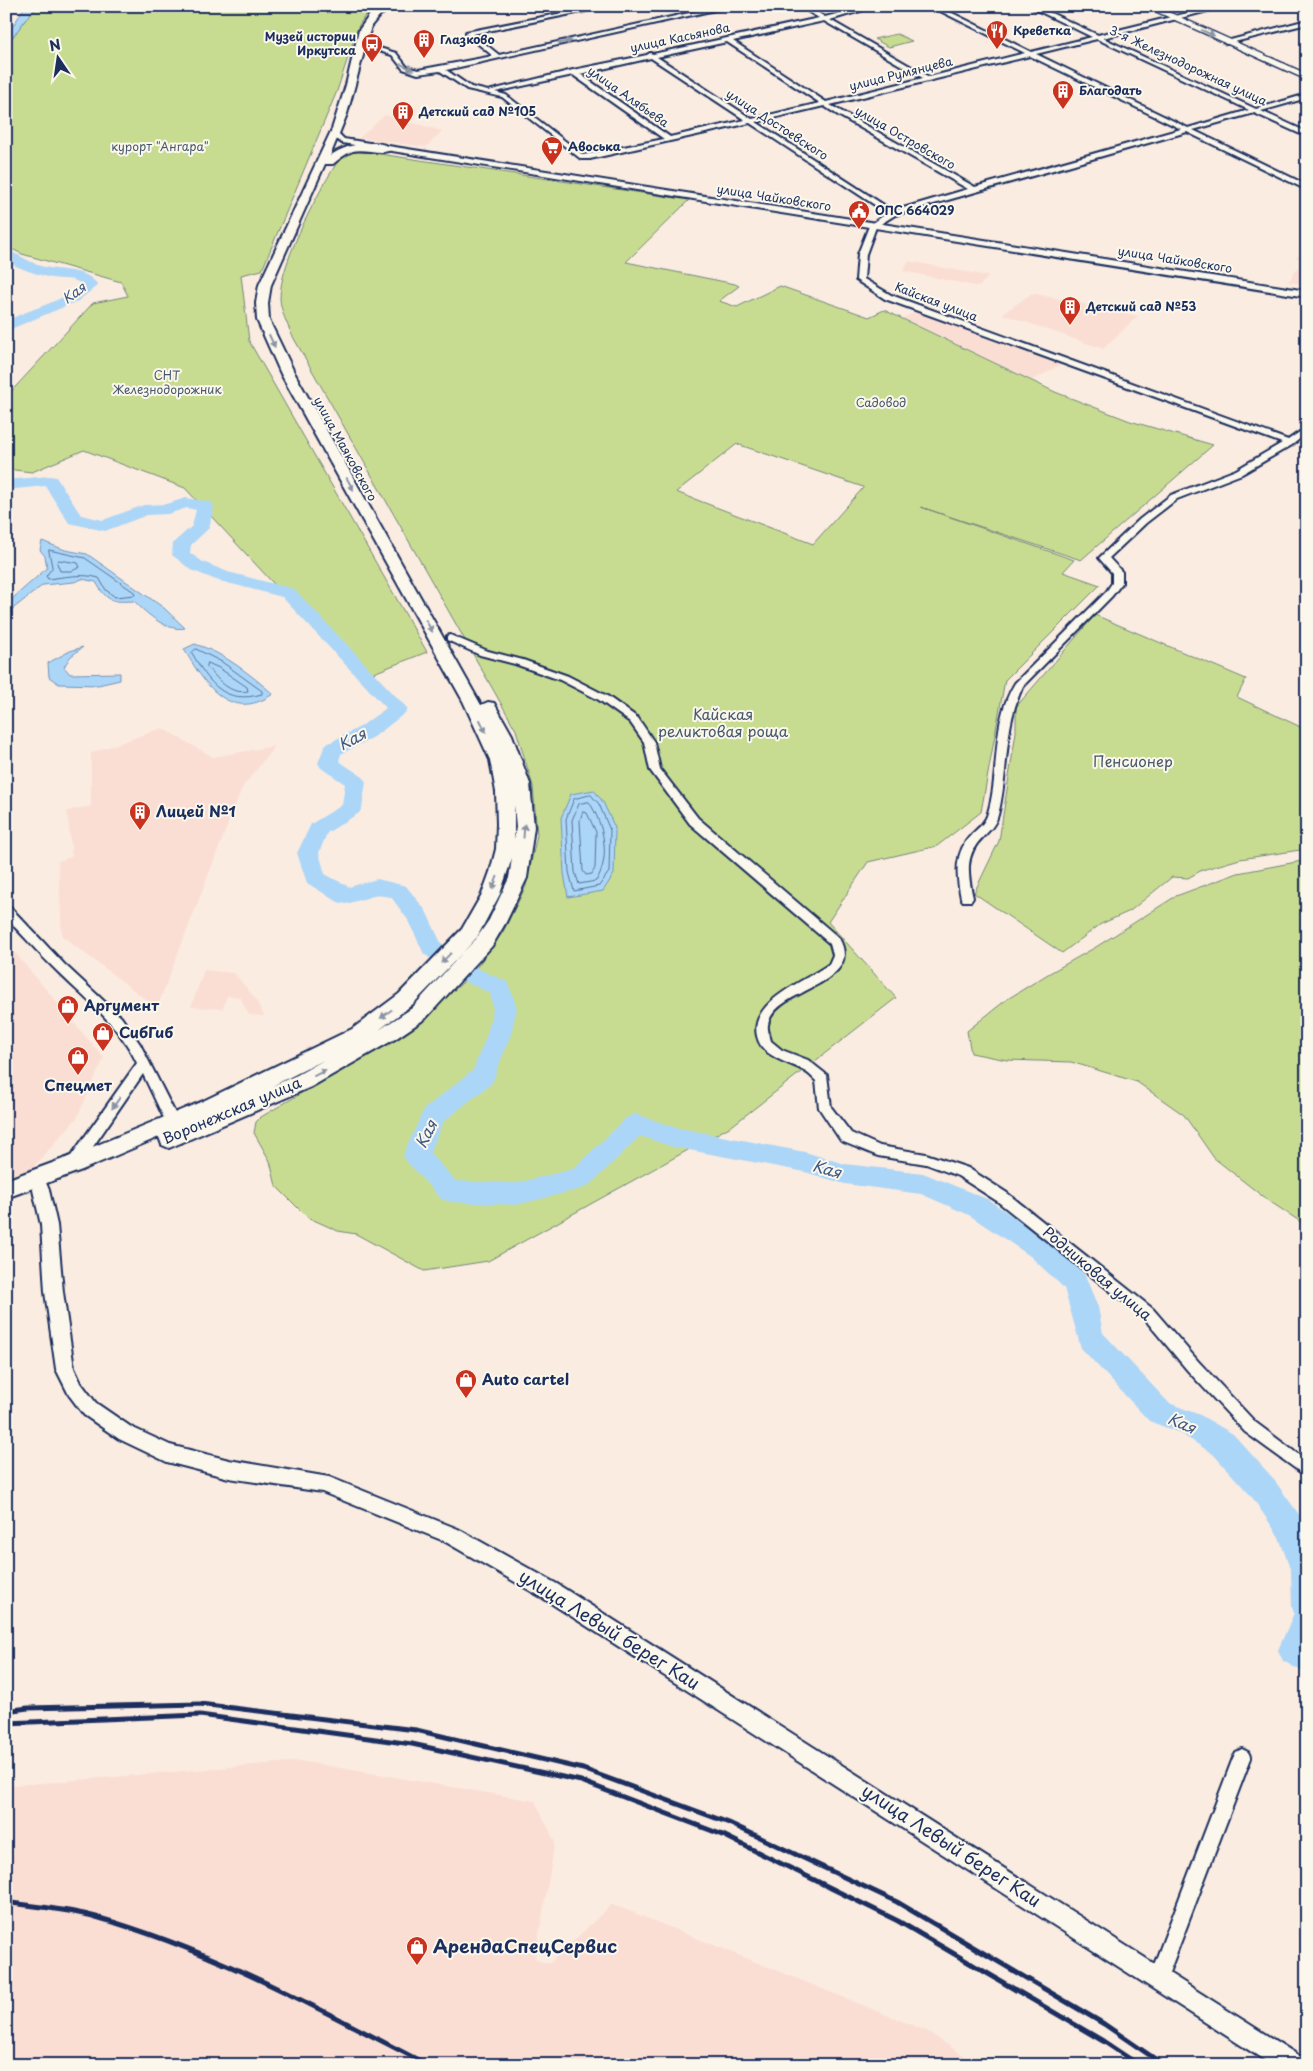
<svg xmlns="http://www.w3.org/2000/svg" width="1313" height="2071" font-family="'Playpen Sans',sans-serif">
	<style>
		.built { fill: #faded4 }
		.green { fill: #c8dc91; stroke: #728678; fill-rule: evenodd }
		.water { fill: #acd6f7; stroke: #7293ba }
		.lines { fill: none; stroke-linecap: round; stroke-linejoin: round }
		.shore { stroke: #55729b; stroke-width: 1 }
		.river { fill: #acd6f7; fill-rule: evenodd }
		.minor-casing { stroke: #1b2f5e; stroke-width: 4 }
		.tertiary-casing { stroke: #1b2f5e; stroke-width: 4 }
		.secondary-casing { stroke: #1b2f5e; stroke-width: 3 }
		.primary-casing { stroke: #1b2f5e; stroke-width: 4 }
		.minor { fill: #fbf7ec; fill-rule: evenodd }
		.tertiary { fill: #fbf7ec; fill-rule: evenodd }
		.secondary { fill: #fbf7ec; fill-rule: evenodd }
		.primary { fill: #fbf7ec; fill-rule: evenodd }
		.rail { stroke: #1b2f5e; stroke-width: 5 }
		.oneway { fill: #8b93a5 }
		.labels { text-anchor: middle; stroke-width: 4; stroke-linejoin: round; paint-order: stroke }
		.far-poi-label { font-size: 12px; font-weight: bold; fill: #1b2f5e; stroke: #fbf7ec; text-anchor: start }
		.far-street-label { font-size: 12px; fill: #1b2f5e; stroke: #fbf7ec }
		.far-park-label { font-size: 12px; fill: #465a6b; stroke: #fbf7ec }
		.far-water-label { font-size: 14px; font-style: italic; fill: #3f5984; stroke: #fbf7ec }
		.park-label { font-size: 15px; fill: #465a6b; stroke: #fbf7ec }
		.poi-label { font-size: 15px; font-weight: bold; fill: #1b2f5e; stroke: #fbf7ec; text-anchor: start }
		.street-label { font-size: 15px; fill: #1b2f5e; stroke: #fbf7ec }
		.water-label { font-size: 16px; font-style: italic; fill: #3f5984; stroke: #fbf7ec }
		.near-street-label { font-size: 18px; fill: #1b2f5e; stroke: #fbf7ec }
		.near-poi-label { font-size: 18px; font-weight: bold; fill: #1b2f5e; stroke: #fbf7ec; text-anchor: start }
	</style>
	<rect width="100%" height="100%" fill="#fbece1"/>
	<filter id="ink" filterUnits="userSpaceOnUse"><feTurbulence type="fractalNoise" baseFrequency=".02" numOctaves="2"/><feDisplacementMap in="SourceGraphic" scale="10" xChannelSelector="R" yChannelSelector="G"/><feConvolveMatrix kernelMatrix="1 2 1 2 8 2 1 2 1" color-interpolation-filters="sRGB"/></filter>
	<g filter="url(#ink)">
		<!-- built -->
		<g class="built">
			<path d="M385,115L442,131L426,147L359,138Z"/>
			<path d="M1307,251V285L1288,282L1303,260L1296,257Z"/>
			<path d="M909,261L989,276L979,287L903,271Z"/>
			<path d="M1032,293L1138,316L1103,349L1002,314Z"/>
			<path d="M920,310L1062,364L1033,380L1025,377L903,318Z"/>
			<path d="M162,728L213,757L275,746L242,788L157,1008L62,936L58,861L72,857L67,811L91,806V753Z"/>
			<path d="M6,942L104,1058L77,1118L24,1178L6,1183Z"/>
			<path d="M204,970L234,973L255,998L264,1016L249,1015L240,997L227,996L223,1009L191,1007Z"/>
			<path d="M300,1761L535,1801L555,1842L535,1959L549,1964L612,1904L927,2031L978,2065H6V1786Z"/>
		</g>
		<!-- green -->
		<g class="green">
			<path d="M39,6H382L366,14L358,27L337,91L262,270L241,275L249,341L427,652L361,678L185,488L84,450L32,472L6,469V397L93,303L128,296L121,282L22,254L6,246V46L29,15Z"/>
			<path d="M897,34L912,41L889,47L874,39Z"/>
			<path d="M346,149L689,200L626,262L735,284L739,286L719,301L737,307L780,286L869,317L884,310L1055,392L1130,421L1213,445L1081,560L921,507L1074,560L1063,572L1100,585L1005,680L981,812L937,846L868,862L828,922L896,998L733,1125L488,1261L424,1271L356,1234L338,1231L307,1217L276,1186L270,1161L254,1133L256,1122L261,1117L413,1027L471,975L503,932L526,886L537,835L533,786L516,730L292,335C287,323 281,312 280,299C279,262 324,180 346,149ZM737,444L863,487V488L813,544L676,492Z"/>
			<path d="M1095,615L1246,679L1237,697L1307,730V849L1240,859L1202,870L1188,878L1172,877L1130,911L1101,924L1062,953L974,893L999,841L1016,732V707Z"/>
			<path d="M1307,860V1226L1266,1199L1214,1158L1184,1115L1137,1082L1071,1062L1007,1060L971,1053L967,1031L1006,1000L1048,974L1096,947L1176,896L1238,873Z"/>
		</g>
		<!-- water -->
		<g class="water">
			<path d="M19,6H39L29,15L6,46C6,33 18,20 24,7Z"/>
			<path d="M42,541L65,550L87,554L164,608L185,628C167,632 147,614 134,601C112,602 107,602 96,582L82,579L74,582L43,585L10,611L13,598L47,568L45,556L40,550Z"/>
			<path d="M195,644C224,653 250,674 273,694C229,724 203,682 184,649Z"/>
			<path d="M83,647L70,657L64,667L70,674L120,673V680L98,685L59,684L49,677L48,663L70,651Z"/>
			<path d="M594,790L603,802L615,828L614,874L603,891L568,897L564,873L561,818L571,794Z"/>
		</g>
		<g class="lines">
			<!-- shore -->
			<g class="shore">
				<path d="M49,550L85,558L134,592L135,595L115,597L106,590L99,578C82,573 65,577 48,579L46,576L52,568Z"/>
				<path d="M59,560L78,563L80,567L72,571H60L57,563Z"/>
				<path d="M196,649L222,662L262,691V694C224,705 209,683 192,653Z"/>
				<path d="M208,663L219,668L247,687L248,691C229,695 218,679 207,667Z"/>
				<path d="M591,795L599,804L610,830L609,872L599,886L574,891L569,872L566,819L574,799Z"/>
				<path d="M589,802C604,824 611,858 596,881L579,884L575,872L572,820L579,804Z"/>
				<path d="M583,812L587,813L596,832L595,868L592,874L586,875L583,871L580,821Z"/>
			</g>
			<!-- river -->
			<g class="river">
				<path d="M6,250C17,253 29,262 41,266C61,272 85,267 98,285L78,301L6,331V321C30,309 63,301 83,285C73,277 63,280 52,278C36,274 20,269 6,261Z"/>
				<path d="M50,476L56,477L81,515L103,520L144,505L166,504L186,498L211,502L214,506L209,528L191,545L190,553L203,562L228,572L294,589L408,709L405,713L374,737L341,754L339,761L363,777L366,782L362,808L359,813L327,833L319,853L325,874L349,887L377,879L406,886L426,911L441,943L479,969L508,982L517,1008L511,1034L492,1083L443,1122L430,1153L456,1181L516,1183L573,1169L627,1117L636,1114L674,1127L805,1152L845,1164L923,1173L987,1199L1048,1240L1084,1273L1098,1307L1103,1333L1169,1403L1200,1415L1233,1434L1272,1477L1303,1520L1307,1529V1674L1283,1661L1278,1650L1294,1613L1292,1607L1291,1572L1279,1537L1252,1497L1213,1454L1180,1433L1149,1421L1081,1348L1064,1288L1030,1256L969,1215L921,1194L845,1184L805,1172L673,1147L640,1136L590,1185L581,1189L516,1205L450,1202L441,1199L407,1162L403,1155L424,1109L473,1070L487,1034L493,1008L490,993L463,981L424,954L408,920L391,897L377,895L346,904L338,902L307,883L297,853L311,824L342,805L345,784L321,768L318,763L325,745L360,727L386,708L282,597L216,580L191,570L172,555L173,543L192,526L196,510L187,508L168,514L147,515L105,531L69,523L45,486L6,490V480Z"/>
			</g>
			<!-- minor casing -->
			<g class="minor-casing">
				<g id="minor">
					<path d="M598,6H611L473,34L499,55L721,6H733L446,70L471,87L488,91L573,70L647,55L650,53L653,54L819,18L799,6H807L825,17L866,6H877L830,20L929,77L1025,53L930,6H938L1031,52L1092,37L1028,6H1036L1098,35L1216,6H1227L1103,38L1256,109L1307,94V98L1261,111L1307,132V137L1254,113L1193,130L1307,185V190L1187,132L895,215L876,227L866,254L864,279L891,295L1288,440L1307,427V433L1292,445L1242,474L1177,499L1146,523L1109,558L1122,572V583L1112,596L1023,686C1003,727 1009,772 998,815C996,824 989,831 983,837C964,855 968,875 973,898L971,901H963L961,898C956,874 954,853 972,834C977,829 984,824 987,816C1001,773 990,723 1015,683L1106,592L1112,583V573L1099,558L1140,519L1171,495L1236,470L1282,443L885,299L856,280L858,254L869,226L887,213L750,123L590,159H581L502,97L467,89L440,71L418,74L403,69L392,55L363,46L366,44L396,53L407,67L418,70L493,56L466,34V32ZM824,21L923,78L826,102L733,41ZM1097,39L1249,110L1188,128L1036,54ZM727,42L820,103L752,119L657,57ZM1030,56L1181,129L975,187L830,105ZM651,58L745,120L670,137L580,74ZM573,75L664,139L583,155L506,95L495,92ZM824,106L838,115L968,189L893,211L756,122Z"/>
					<path d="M1307,20V24L1226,44L1223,42Z"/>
					<path d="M450,635L488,651L523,660L568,676L607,696L638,718L654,742L660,769L698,818L839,938C866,986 773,988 768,1025C767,1030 770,1036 771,1041L782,1050L808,1060L827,1075L831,1107L851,1133L880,1146L926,1154L968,1168L1007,1193L1153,1309L1198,1361L1255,1422L1307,1461V1477L1245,1432L1188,1371L1143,1317L997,1201L958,1176L926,1164L878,1156L841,1141L819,1108L816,1081C802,1065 789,1066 773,1056C764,1051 759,1045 757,1036C749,1001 806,981 829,964L833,955L830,944L690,824L650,770L644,742L630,722L599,700L560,680L515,664L480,655L447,640V636Z"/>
					<path d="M6,906L10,907L64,964L121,1017L140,1044L184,1131L182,1135L177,1136L172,1135L143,1074L79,1167L74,1168L69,1167L67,1163L69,1159L137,1063C118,1023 87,1001 57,971C39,954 23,935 6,918Z"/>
					<path d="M1242,1749L1248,1752L1251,1758L1167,1978L1165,1985L1158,1987L1151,1985L1149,1978L1233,1758L1236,1752Z"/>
				</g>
			</g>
			<!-- tertiary casing -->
			<g class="tertiary-casing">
				<g id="tertiary">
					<path d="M331,132H337L344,139L1307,291V297L342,143L331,136Z"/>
					<path d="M36,1171L42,1173L49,1190L57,1225L63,1292L74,1368L81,1383L96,1403L131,1427L170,1445L229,1460L329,1477L458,1529L557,1584L1301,2057L1304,2065H1272L543,1598L444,1541L322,1492L229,1478L167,1462L119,1439L84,1415L69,1395L56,1369L45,1292L41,1225L33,1190L28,1178L30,1173Z"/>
				</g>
			</g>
			<!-- secondary casing -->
			<g class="secondary-casing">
				<path id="secondary" d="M1144,6H1155L1307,74V80Z"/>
			</g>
			<!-- primary casing -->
			<g class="primary-casing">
				<path id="primary" d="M385,6H399L380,15L371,26L347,114L330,156C343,145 379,137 392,149C384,156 364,148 353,151C345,154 339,159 333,164H325L271,285L268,303L269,320L295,374L481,705L488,702L494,703L512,735L530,784L534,827L527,878L506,922L492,946L426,1018L395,1039L311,1087L176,1145L169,1148L162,1145L159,1137L82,1170L6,1198V1180L66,1158L203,1101L352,1029L399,994L462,929L482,894L490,872L496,849L497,824L496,792L490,760L463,701L281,374L257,320L256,303L259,285L332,129L346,85L359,30L371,13ZM514,805L516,827L514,839ZM512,858L509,878L489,920L478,936L412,1008L379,1030L413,1004L476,939L500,894ZM324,1060L297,1075L272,1086Z"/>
			</g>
			<!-- minor -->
			<use href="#minor" class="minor"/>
			<!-- tertiary -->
			<use href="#tertiary" class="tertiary"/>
			<!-- secondary -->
			<use href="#secondary" class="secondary"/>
			<!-- primary -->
			<use href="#primary" class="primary"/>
			<!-- rail -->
			<g class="rail">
				<path d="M6,1711L28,1708L200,1704L416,1730L583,1769L729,1823L897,1902L1104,2024L1164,2065"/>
				<path d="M6,1723L200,1715L412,1744L581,1781L723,1835L898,1921L1103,2041L1139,2065"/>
				<path d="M6,1902C36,1907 67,1909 96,1917C213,1950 321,2010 428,2065"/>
			</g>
		</g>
		<!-- one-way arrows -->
		<defs><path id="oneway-solid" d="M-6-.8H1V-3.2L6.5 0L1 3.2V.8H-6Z" transform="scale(1.25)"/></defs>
		<g class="oneway">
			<use href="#oneway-solid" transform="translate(1208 33) rotate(24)"/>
			<use href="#oneway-solid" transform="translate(565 42) rotate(-12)"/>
			<use href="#oneway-solid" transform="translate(407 67) rotate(25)"/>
			<use href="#oneway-solid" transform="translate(272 341) rotate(65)"/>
			<use href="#oneway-solid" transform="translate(350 484) rotate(61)"/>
			<use href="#oneway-solid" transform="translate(429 626) rotate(60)"/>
			<use href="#oneway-solid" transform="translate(483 726) rotate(64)"/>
			<use href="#oneway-solid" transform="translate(524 831) rotate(-86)"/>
			<use href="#oneway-solid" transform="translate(495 883) rotate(111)"/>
			<use href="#oneway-solid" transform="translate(446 958) rotate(134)"/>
			<use href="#oneway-solid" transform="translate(386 1014) rotate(143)"/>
			<use href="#oneway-solid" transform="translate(320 1073) rotate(-27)"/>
			<use href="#oneway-solid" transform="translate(116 1103) rotate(125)"/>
		</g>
	</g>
	<!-- icons -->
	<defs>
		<g id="restaurant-pin" transform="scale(1.125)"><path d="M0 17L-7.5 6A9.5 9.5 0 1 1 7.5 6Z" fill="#c8321e" stroke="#fbf7ec"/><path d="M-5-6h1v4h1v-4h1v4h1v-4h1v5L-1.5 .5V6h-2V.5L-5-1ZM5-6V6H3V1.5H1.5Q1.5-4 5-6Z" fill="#fff"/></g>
		<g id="building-pin" transform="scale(1.125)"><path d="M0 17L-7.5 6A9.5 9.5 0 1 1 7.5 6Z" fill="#c8321e" stroke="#fbf7ec"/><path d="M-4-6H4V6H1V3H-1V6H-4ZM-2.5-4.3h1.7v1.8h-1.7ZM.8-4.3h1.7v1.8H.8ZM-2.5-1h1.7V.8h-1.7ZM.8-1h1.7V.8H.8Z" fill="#fff"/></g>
		<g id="bus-pin" transform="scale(1.125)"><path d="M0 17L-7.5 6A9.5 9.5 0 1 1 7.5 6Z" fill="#c8321e" stroke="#fbf7ec"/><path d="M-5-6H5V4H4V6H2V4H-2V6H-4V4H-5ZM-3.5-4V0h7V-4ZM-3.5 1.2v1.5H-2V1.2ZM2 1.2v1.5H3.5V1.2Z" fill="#fff"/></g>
		<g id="supermarket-pin" transform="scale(1.125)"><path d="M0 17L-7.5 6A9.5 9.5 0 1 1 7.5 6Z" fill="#c8321e" stroke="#fbf7ec"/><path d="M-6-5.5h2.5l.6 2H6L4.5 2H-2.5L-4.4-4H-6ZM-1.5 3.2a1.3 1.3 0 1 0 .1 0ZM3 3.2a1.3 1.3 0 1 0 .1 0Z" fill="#fff"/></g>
		<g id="civic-pin" transform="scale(1.125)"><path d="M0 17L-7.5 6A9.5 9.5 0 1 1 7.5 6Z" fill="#c8321e" stroke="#fbf7ec"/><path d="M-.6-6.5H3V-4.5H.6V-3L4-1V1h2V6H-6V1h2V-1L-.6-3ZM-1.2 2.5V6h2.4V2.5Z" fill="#fff"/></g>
		<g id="shop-pin" transform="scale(1.125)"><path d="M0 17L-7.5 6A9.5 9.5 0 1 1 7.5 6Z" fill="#c8321e" stroke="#fbf7ec"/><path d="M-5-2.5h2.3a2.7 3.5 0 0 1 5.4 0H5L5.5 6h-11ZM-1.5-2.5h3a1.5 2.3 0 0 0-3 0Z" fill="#fff"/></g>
	</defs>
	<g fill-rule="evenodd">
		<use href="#restaurant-pin" x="997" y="31"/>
		<use href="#building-pin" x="424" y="40"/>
		<use href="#bus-pin" x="372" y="44"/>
		<use href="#building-pin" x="1063" y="91"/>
		<use href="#building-pin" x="403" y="112"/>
		<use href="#supermarket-pin" x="552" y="147"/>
		<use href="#civic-pin" x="859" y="211"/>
		<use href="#building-pin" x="1070" y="307"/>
		<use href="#building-pin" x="140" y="812"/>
		<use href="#shop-pin" x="68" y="1006"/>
		<use href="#shop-pin" x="103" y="1033"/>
		<use href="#shop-pin" x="78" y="1057"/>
		<use href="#shop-pin" x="466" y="1380"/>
		<use href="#shop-pin" x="417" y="1947"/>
	</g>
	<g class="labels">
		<!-- far-poi labels -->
		<g class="far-poi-label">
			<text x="1013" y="35">Креветка</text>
			<text x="356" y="41" text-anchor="end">Музей истории<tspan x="356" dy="14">Иркутска</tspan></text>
			<text x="440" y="44">Глазково</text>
			<text x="1079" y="95">Благодать</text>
			<text x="419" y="116">Детский сад №105</text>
			<text x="568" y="151">Авоська</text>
			<text x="875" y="215">ОПС 664029</text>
			<text x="1086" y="311">Детский сад №53</text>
		</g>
		<!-- far-street labels -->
		<g class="far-street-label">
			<text transform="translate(680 38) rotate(-12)" y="4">улица Касьянова</text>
			<text transform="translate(1188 66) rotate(25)" y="4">3-я Железнодорожная улица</text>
			<text transform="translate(901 74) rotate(-14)" y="4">улица Румянцева</text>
			<text transform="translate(628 97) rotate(35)" y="4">улица Алябьева</text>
			<text transform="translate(777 125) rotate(33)" y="4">улица Достоевского</text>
			<text transform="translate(905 138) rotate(30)" y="4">улица Островского</text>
			<text transform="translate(774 198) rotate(9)" y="4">улица Чайковского</text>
			<text transform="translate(1175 260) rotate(9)" y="4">улица Чайковского</text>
			<text transform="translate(936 302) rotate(21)" y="4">Кайская улица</text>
			<text transform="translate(345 449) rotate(61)" y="4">улица Маяковского</text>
		</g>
		<!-- far-park labels -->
		<g class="far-park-label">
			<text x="160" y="151">курорт "Ангара"</text>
			<text x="167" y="380">СНТ<tspan x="167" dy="14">Железнодорожник</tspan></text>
			<text x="881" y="407">Садовод</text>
		</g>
		<!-- far-water labels -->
		<g class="far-water-label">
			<text transform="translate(74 293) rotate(-36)" y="5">Кая</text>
		</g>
		<!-- park labels -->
		<g class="park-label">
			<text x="723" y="720">Кайская<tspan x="723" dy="17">реликтовая роща</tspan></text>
			<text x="1133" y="767">Пенсионер</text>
		</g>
		<!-- poi labels -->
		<g class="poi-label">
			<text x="156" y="817">Лицей №1</text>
			<text x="84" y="1011">Аргумент</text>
			<text x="119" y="1038">СибГиб</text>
			<text x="78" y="1091" text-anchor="middle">Спецмет</text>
			<text x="482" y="1385">Auto cartel</text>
		</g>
		<!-- street labels -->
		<g class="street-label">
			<text transform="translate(232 1111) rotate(-23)" y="5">Воронежская улица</text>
			<text transform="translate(1097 1274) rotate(40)" y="5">Родниковая улица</text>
		</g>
		<!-- water labels -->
		<g class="water-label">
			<text transform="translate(352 739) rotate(-28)" y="6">Кая</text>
			<text transform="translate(426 1134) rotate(-64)" y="6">Кая</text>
			<text transform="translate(827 1169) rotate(16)" y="6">Кая</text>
			<text transform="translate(1182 1423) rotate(24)" y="6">Кая</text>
		</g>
		<!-- near-street labels -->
		<g class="near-street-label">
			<text transform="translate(609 1630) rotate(32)" y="6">улица Левый берег Каи</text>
			<text transform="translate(951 1846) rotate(33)" y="6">улица Левый берег Каи</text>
		</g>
		<!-- near-poi labels -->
		<g class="near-poi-label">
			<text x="433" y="1953">АрендаСпецСервис</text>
		</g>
	</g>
	<!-- margin -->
	<rect width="1313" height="2071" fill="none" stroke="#fbf7ec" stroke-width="25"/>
	<rect x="12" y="12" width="1288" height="2046" fill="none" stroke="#1b2f5e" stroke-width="2" filter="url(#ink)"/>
	<!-- north arrow -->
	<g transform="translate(58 58) rotate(347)" stroke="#fbf7ec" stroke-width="4" paint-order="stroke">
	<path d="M0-4L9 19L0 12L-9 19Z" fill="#1b2f5e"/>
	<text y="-8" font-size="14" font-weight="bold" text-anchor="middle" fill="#1b2f5e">N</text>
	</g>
</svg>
